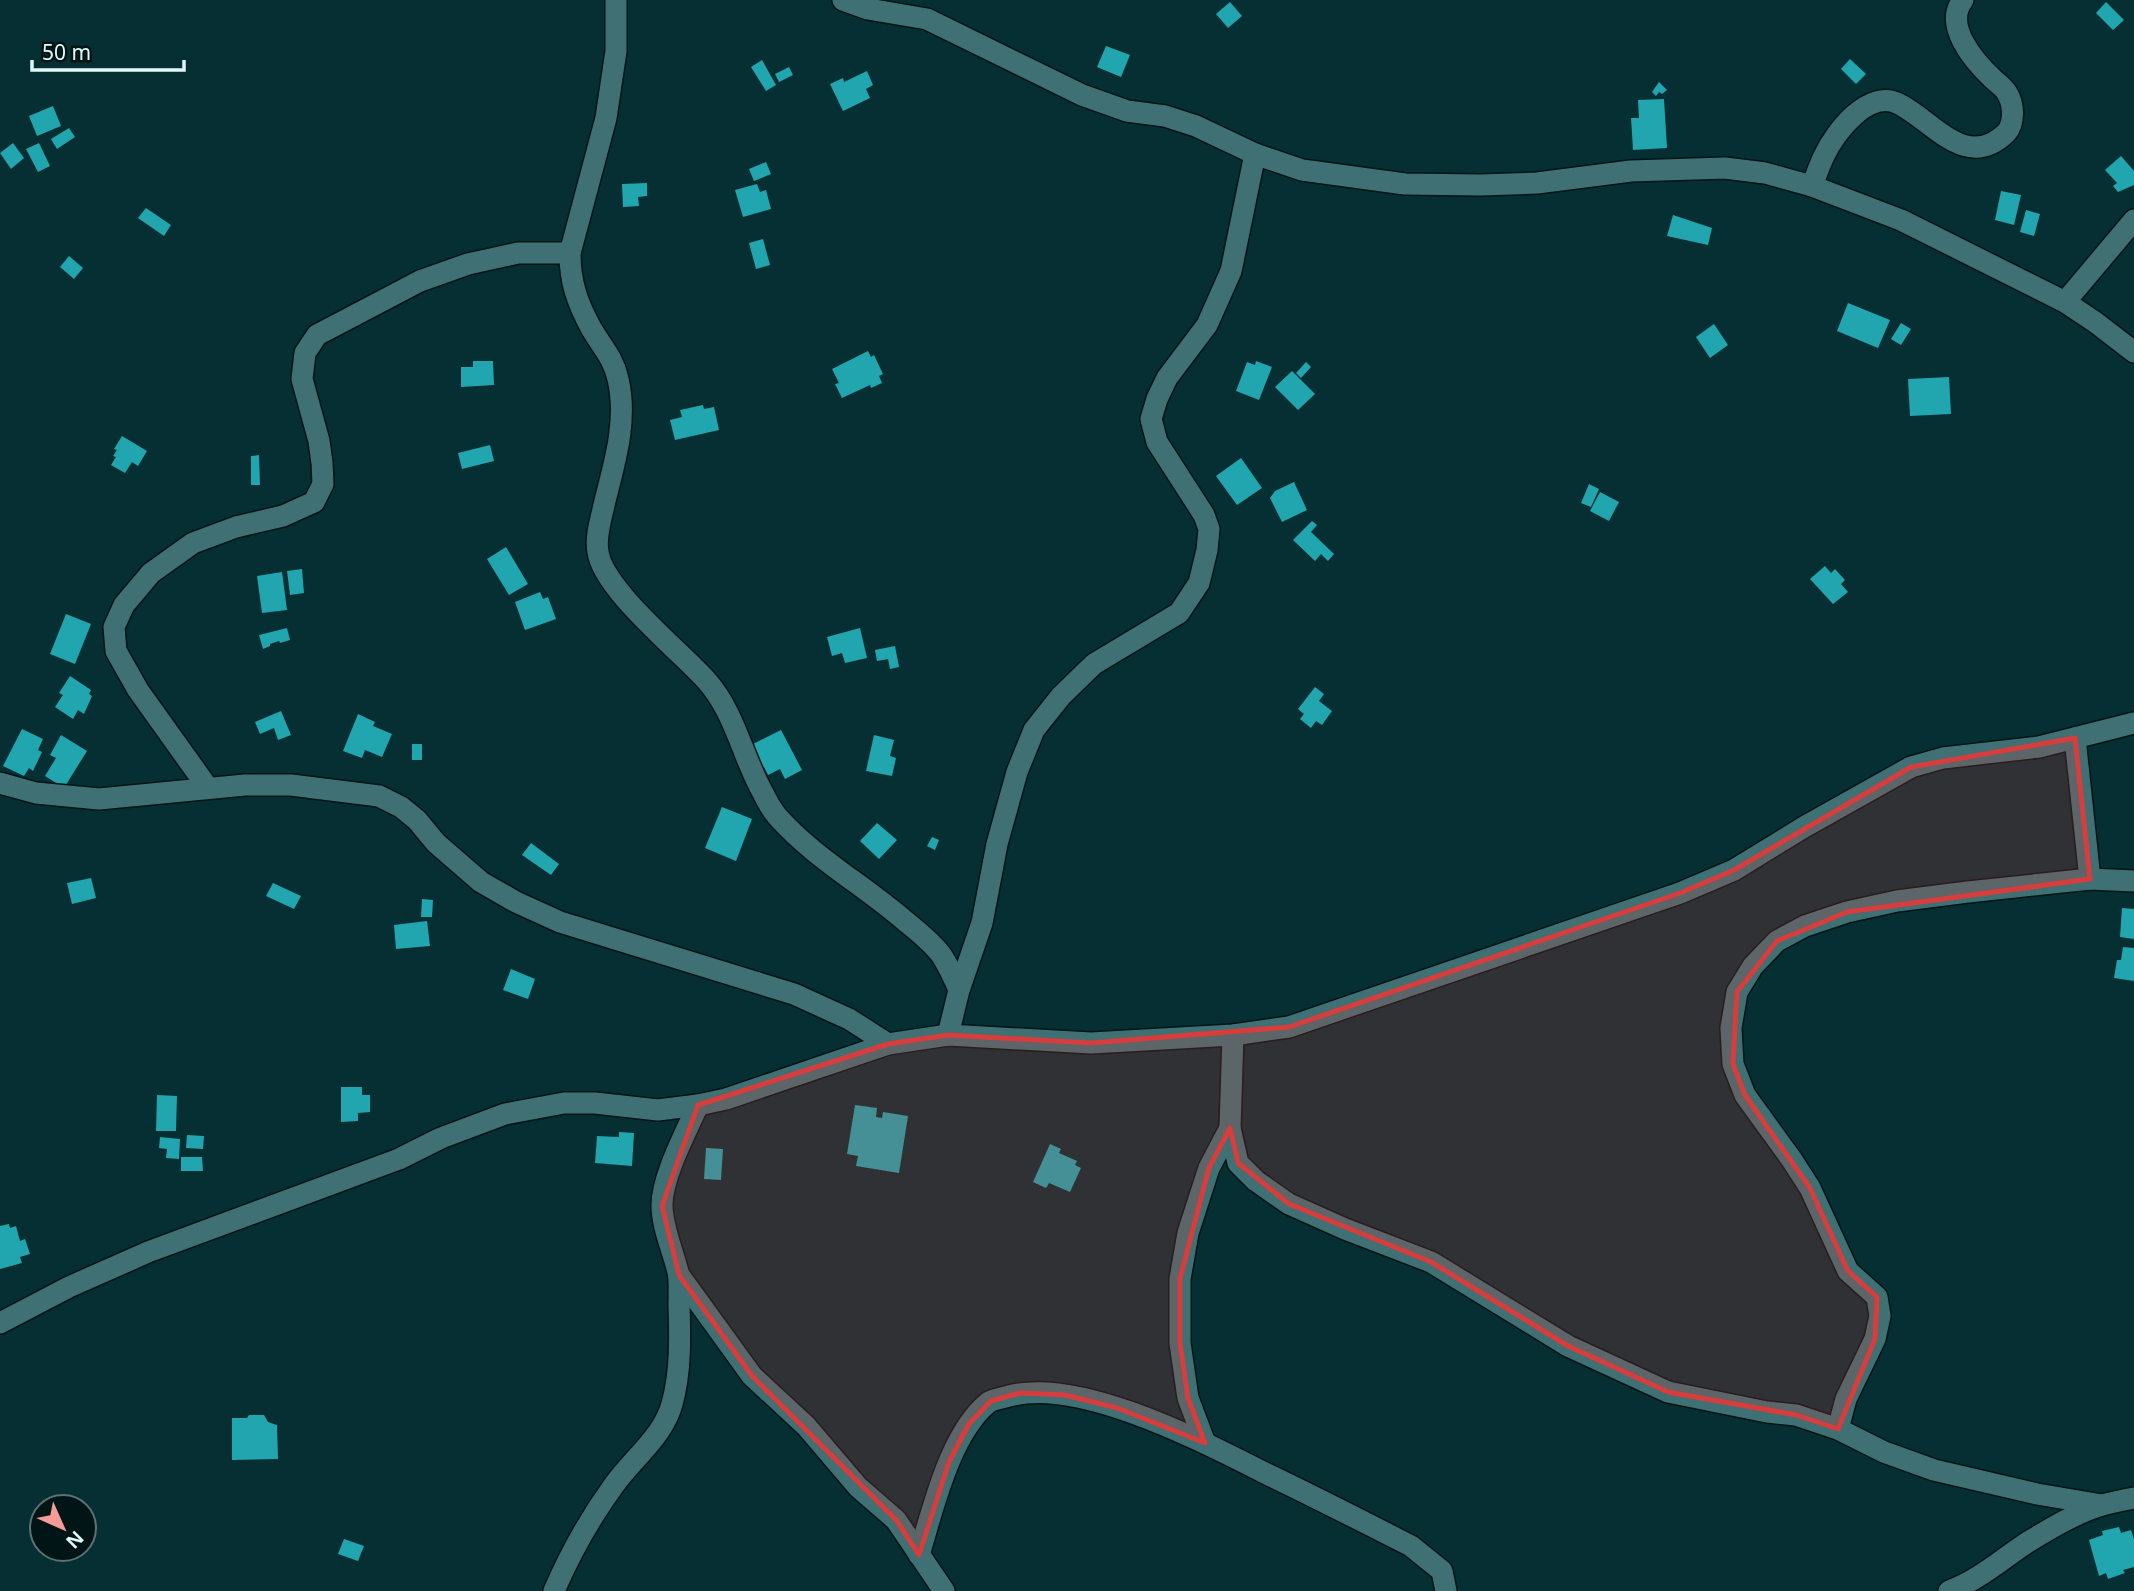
<svg xmlns="http://www.w3.org/2000/svg" width="2134" height="1591" font-family="'Noto Sans',sans-serif">
	<style>
		.building { fill: #21a5ae }
		.lines { fill: none; stroke-linecap: round; stroke-linejoin: round }
		.minor-casing { stroke: #001517; stroke-width: 24 }
		.minor { stroke: #3e7074; stroke-width: 21 }
		.marked { fill: #d73d3d; fill-opacity: 0.2; stroke: #d73d3d; stroke-width: 5; stroke-linejoin: round }
	</style>
	<rect width="100%" height="100%" fill="#052f32"/>
	<!-- building -->
	<g class="building">
		<path d="M1230,2L1242,16L1228,28L1216,14Z"/>
		<path d="M2106,2L2124,20L2113,30L2096,13Z"/>
		<path d="M1106,46L1130,55L1121,77L1097,67Z"/>
		<path d="M1850,59L1866,74L1856,84L1841,69Z"/>
		<path d="M762,60L776,85L766,91L751,67Z"/>
		<path d="M789,67L793,75L779,82L775,74Z"/>
		<path d="M867,71L873,85L866,89L870,98L843,111L830,84L843,78L844,82Z"/>
		<path d="M1659,82L1667,90L1662,94L1659,92L1656,96L1652,92Z"/>
		<path d="M1664,99L1667,148L1633,150L1631,118H1639L1638,100Z"/>
		<path d="M53,106L61,126L37,136L29,116Z"/>
		<path d="M69,128L75,137L57,149L51,139Z"/>
		<path d="M13,143L24,158L11,169L0,153Z"/>
		<path d="M39,143L50,166L38,172L26,149Z"/>
		<path d="M2121,156L2134,171V185L2118,192L2113,186L2117,183L2105,170Z"/>
		<path d="M766,162L771,174L754,181L749,169Z"/>
		<path d="M647,183V196L638,197L639,206L623,207L622,184Z"/>
		<path d="M757,184L760,192L766,190L771,209L743,217L735,190Z"/>
		<path d="M2001,191L2021,195L2014,225L1995,220Z"/>
		<path d="M146,208L171,225L164,236L138,218Z"/>
		<path d="M2026,210L2040,214L2034,236L2020,232Z"/>
		<path d="M1673,215L1712,228L1708,245L1667,236Z"/>
		<path d="M763,239L770,265L756,269L749,243Z"/>
		<path d="M69,256L83,268L74,279L60,267Z"/>
		<path d="M1848,303L1890,320L1878,348L1837,331Z"/>
		<path d="M1901,323L1911,329L1901,345L1891,339Z"/>
		<path d="M1714,324L1728,345L1710,358L1696,337Z"/>
		<path d="M868,351L871,357L874,355L883,374L879,376L882,383L871,388L870,385L842,398L835,384L839,383L832,369Z"/>
		<path d="M473,361H493L494,385L461,387V367H473Z"/>
		<path d="M1256,361L1272,367L1259,400L1236,391L1247,362L1255,365Z"/>
		<path d="M1306,362L1311,367L1301,378L1296,373Z"/>
		<path d="M1292,371L1315,394L1298,410L1275,387Z"/>
		<path d="M1949,377L1951,414L1910,416L1908,379Z"/>
		<path d="M703,405L704,409L714,407L719,430L675,440L670,420L682,417L680,410Z"/>
		<path d="M122,436L147,451L138,466L132,462L125,473L111,465L116,457L113,456L117,450L114,449Z"/>
		<path d="M490,445L494,461L462,469L458,453Z"/>
		<path d="M259,455L260,485H251V456Z"/>
		<path d="M1241,458L1262,488L1237,505L1216,476Z"/>
		<path d="M1294,482L1307,510L1282,522L1270,498L1275,491Z"/>
		<path d="M1589,484L1599,489L1591,507L1581,503Z"/>
		<path d="M1600,492L1619,502L1609,521L1590,511Z"/>
		<path d="M1312,521L1317,525L1311,532L1334,554L1328,561L1321,554L1315,561L1293,540Z"/>
		<path d="M506,547L528,584L509,595L487,559Z"/>
		<path d="M1825,566L1831,573L1835,569L1845,580L1841,584L1848,592L1833,604L1810,579Z"/>
		<path d="M302,569L304,593L290,595L287,571Z"/>
		<path d="M282,572L287,610L262,613L257,576Z"/>
		<path d="M540,592L543,599L548,597L556,619L525,630L515,602Z"/>
		<path d="M66,614L91,624L75,664L50,654Z"/>
		<path d="M287,628L290,640L280,643L279,641L270,644V646L263,649L259,635Z"/>
		<path d="M860,628L867,658L845,663L842,653L832,656L827,637Z"/>
		<path d="M895,646L899,667L890,669L888,659L877,661L875,650Z"/>
		<path d="M70,676L91,690L89,694L92,696L84,714L78,710L73,719L55,707L63,695L59,693Z"/>
		<path d="M1315,687L1324,694L1319,701L1332,711L1322,725L1316,721L1311,728L1300,719L1304,714L1298,709Z"/>
		<path d="M281,711L291,735L278,740L274,728L260,734L255,722Z"/>
		<path d="M358,714L375,722L373,726L392,734L382,757L365,750L362,758L343,751Z"/>
		<path d="M22,729L43,739L38,750L42,752L33,771L29,768L24,776L3,766Z"/>
		<path d="M781,730L802,770L785,779L780,769L768,775L764,767L756,771L745,748Z"/>
		<path d="M61,735L87,751L64,788L45,776L56,758L50,755Z"/>
		<path d="M874,735L894,740L890,756L896,758L892,776L866,771Z"/>
		<rect x="412" y="744" width="10" height="16"/>
		<path d="M722,807L752,819L736,861L705,848Z"/>
		<path d="M877,823L897,840L879,859L860,841Z"/>
		<path d="M932,837L939,840L935,850L927,846Z"/>
		<path d="M531,843L559,864L551,875L522,855Z"/>
		<path d="M91,878L96,898L72,904L67,883Z"/>
		<path d="M273,883L301,896L294,909L266,896Z"/>
		<path d="M422,899L433,900L432,917H421Z"/>
		<path d="M2122,908L2134,909V939L2120,937Z"/>
		<path d="M427,921L430,946L396,949L394,925Z"/>
		<path d="M2123,947L2134,948V981L2114,978L2117,960H2121Z"/>
		<path d="M511,969L535,979L528,999L503,990Z"/>
		<path d="M341,1087H362V1095H370V1112L358,1113V1121L341,1122Z"/>
		<path d="M157,1095L177,1096L176,1131H156Z"/>
		<path d="M855,1105L877,1108L876,1117L882,1118L883,1112L908,1116L899,1173L856,1166L858,1156L847,1154Z"/>
		<path d="M619,1132L634,1133L632,1166L595,1163L597,1136L619,1137Z"/>
		<path d="M187,1135L204,1136L203,1149L186,1148Z"/>
		<path d="M160,1137L180,1139L179,1159L166,1158L167,1149L159,1148Z"/>
		<path d="M1050,1144L1061,1149L1059,1153L1077,1161L1075,1165L1081,1168L1070,1192L1049,1183L1046,1188L1033,1182Z"/>
		<path d="M706,1148L723,1149L721,1180L704,1179Z"/>
		<path d="M181,1157H202L203,1171H181Z"/>
		<path d="M9,1224L10,1228L16,1226L20,1241L25,1239L30,1254L20,1257L22,1263L0,1269V1226Z"/>
		<path d="M249,1415H264L268,1422L277,1425L278,1459L232,1460V1418H247Z"/>
		<path d="M2119,1527L2121,1533L2131,1530L2134,1539V1567L2123,1570L2125,1573L2108,1579L2106,1573L2099,1576L2089,1540L2103,1535L2102,1531Z"/>
		<path d="M344,1539L364,1546L358,1561L338,1554Z"/>
	</g>
	<g class="lines">
		<!-- minor casing -->
		<g class="minor-casing">
			<g id="minor">
				<path d="M616,0V51L606,118L570,253C570,282 577,302 591,328C602,347 613,357 618,379C628,422 614,464 604,505C601,519 595,537 598,552C603,589 679,650 706,680C735,712 742,756 763,793C767,801 771,809 777,816C813,857 862,884 904,920C917,931 932,942 942,956C949,967 954,978 959,990"/>
				<path d="M843,0L868,9L927,19L1082,95L1127,111L1165,116L1196,126L1255,154L1302,170L1405,184L1480,185L1537,183L1631,171L1725,168L1765,173L1812,186L1901,220L2065,302L2095,322L2134,352"/>
				<path d="M1812,186C1816,176 1819,166 1824,156C1835,132 1869,88 1899,104C1932,120 1966,172 2006,133C2015,123 2014,104 2007,93C2004,87 1997,83 1992,78C1974,61 1943,25 1963,0"/>
				<path d="M2065,302L2134,220"/>
				<path d="M2075,738L2090,879"/>
				<path d="M0,783L36,793L99,799L245,785H291L379,796L401,807L417,820L436,843L481,882L516,902L560,922L794,994L849,1019L888,1044"/>
				<path d="M208,788L138,690L116,651L114,627L124,605L151,573L193,543L236,527L283,516L314,502L323,484L322,463L319,441L302,379L305,353L317,335L420,281L468,264L518,253H570"/>
				<path d="M948,1035L959,990L982,923L997,844L1017,772L1034,730L1061,696L1094,664L1179,613L1199,583L1207,550L1209,529L1204,515L1157,442L1151,419L1157,399L1167,378L1207,325L1231,271L1255,154"/>
				<path d="M1233,1035L1230,1128L1238,1163L1256,1181L1289,1204L1345,1229L1431,1262L1568,1346L1668,1392L1767,1412L1796,1415L1838,1429L1884,1452L1934,1470L2037,1494L2102,1505"/>
				<path d="M679,1275L752,1376L806,1426L858,1487L896,1520L944,1591"/>
				<path d="M0,1323L69,1287L148,1252L399,1159L441,1138L505,1114L564,1103H595L658,1110L698,1105L726,1099L888,1044L948,1035L1091,1043L1233,1035L1289,1027L1680,893L1734,870L1804,827L1911,767L1943,758L2039,747L2134,723"/>
				<path d="M1838,1429L1846,1399L1875,1339L1880,1316L1877,1297L1848,1271L1810,1188L1792,1160L1745,1095L1733,1064L1731,1028L1737,992L1753,966L1777,941L1805,926L1847,912L1897,901L1968,892L2090,879L2134,881"/>
				<path d="M1205,1443L1188,1398L1180,1343V1279L1188,1233L1209,1168L1230,1128"/>
				<path d="M919,1555C933,1509 950,1433 989,1402C994,1399 1003,1398 1009,1396C1081,1377 1205,1443 1269,1475C1317,1498 1364,1522 1411,1546L1442,1571L1446,1591"/>
				<path d="M554,1591C570,1554 590,1518 614,1485C633,1458 663,1437 672,1404C681,1372 680,1337 679,1304C679,1294 680,1282 678,1272C673,1251 662,1227 662,1205C662,1177 686,1132 698,1105"/>
				<path d="M1949,1591C1979,1580 2002,1559 2028,1542C2051,1528 2076,1513 2102,1505C2112,1502 2123,1500 2134,1498"/>
			</g>
		</g>
		<!-- minor -->
		<use href="#minor" class="minor"/>
	</g>
	<!-- marked area -->
	<path class="marked" d="M2075,738L2090,879L1847,912L1777,941L1737,992L1733,1064L1745,1095L1810,1188L1848,1271L1877,1297L1875,1339L1838,1429L1796,1415L1668,1392L1568,1346L1431,1262L1289,1204L1238,1163L1230,1128L1209,1168L1180,1279V1343L1188,1398L1205,1443L1117,1408L1065,1395L1020,1393L991,1401L969,1424L949,1462L919,1555L896,1520L752,1376L679,1275L662,1206L698,1105L888,1044L948,1035L1091,1043L1289,1027L1680,893L1734,870L1911,767Z"/>
	<!-- north arrow -->
	<g transform="translate(63 1528) rotate(135)"><circle r="33" fill="#021516" stroke="#5b7172" stroke-width="2"/>
	<path d="M0-5L12 26L0 18L-12 26Z" fill="#f59b98"/>
	<text y="-10" font-size="19" font-weight="bold" text-anchor="middle" fill="#e0fafc">N</text>
	</g>
	<!-- scale -->
	<path d="M32 60v10h152v-10" fill="none" stroke="#e0fafc" stroke-width="3.5"/>
	<text x="42" y="60" font-size="21" fill="#e0fafc" stroke="#021516" stroke-width="5" paint-order="stroke">50 m</text>
</svg>
